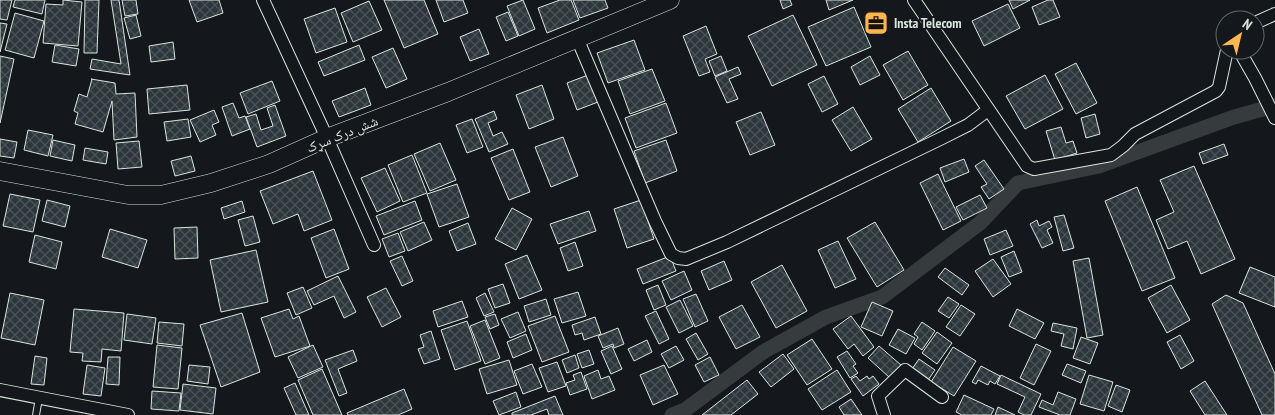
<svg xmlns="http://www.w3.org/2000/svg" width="1275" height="415" font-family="'PT Sans Narrow','Noto Naskh Arabic',sans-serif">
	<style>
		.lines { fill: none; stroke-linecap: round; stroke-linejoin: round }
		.canal { stroke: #363b3e; stroke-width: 15 }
		.building { fill: url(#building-cross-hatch); stroke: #d8e6dc }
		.service-casing { stroke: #d8e6dc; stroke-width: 8 }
		.minor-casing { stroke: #d8e6dc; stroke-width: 14 }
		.secondary-casing { stroke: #d8e6dc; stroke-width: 19 }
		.service { stroke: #14181c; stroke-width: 6 }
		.minor { stroke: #14181c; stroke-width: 12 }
		.secondary { stroke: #14181c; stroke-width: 18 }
		.labels { text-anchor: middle; stroke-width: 4; stroke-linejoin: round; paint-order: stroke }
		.poi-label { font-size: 14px; font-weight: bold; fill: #d8e6dc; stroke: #14181c; text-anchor: start }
		.street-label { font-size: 14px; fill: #d8e6dc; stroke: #14181c }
	</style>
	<defs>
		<pattern id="building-cross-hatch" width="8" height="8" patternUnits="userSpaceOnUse" patternTransform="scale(1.25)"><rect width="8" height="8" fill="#2c363c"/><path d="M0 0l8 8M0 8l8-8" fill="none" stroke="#4a5358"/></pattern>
	</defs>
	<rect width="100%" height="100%" fill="#14181c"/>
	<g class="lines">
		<!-- canal -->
		<path class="canal" d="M672,415L685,410L763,352L826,317L882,297L980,223L1018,183L1099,166L1234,117L1274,106L1275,107"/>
	</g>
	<!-- building -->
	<g class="building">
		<path d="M0,0H12L7,20L0,19Z"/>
		<path d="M15,0H45L42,14L13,7Z"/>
		<path d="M63,0L82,2L78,46L43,43L46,4L63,5Z"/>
		<path d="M85,0H99L97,53H84Z"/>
		<path d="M111,0H119L130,75L90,69L92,59L121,64Z"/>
		<path d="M122,0H136L138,14L125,16Z"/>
		<path d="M189,0H219L223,13L197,22Z"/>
		<path d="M384,0H424L438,34L404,48Z"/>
		<path d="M436,0H463L468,13L444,22Z"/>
		<path d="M523,0L535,29L519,36L507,6Z"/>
		<path d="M560,0H571L579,20L547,33L538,8Z"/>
		<path d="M573,0H605L608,8L580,18Z"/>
		<path d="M780,0H790L792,5L783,9Z"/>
		<path d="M826,0H853L829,10Z"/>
		<path d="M1009,0H1030L1013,9Z"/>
		<path d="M1048,0H1053L1060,17L1039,25L1032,7Z"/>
		<path d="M369,1L382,30L353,42L341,13Z"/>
		<path d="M1008,4L1020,28L984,46L972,21Z"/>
		<path d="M854,7L871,47L826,66L808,27Z"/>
		<path d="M335,8L347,42L316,53L304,19Z"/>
		<path d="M508,12L518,36L506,41L496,17Z"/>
		<path d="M15,13L44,21L34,58L5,50Z"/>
		<path d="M136,15L141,36L130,39L124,18Z"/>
		<path d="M793,15L817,65L772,86L748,36Z"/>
		<path d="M0,23L7,24L0,52Z"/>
		<path d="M706,26L717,54L705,59L710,72L699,76L683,36Z"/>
		<path d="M479,29L489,54L470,61L460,37Z"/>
		<path d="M634,40L645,70L608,83L597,53Z"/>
		<path d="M173,42L175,59L151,62L149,46Z"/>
		<path d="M55,45L79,49L76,66L52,62Z"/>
		<path d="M359,45L365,60L324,76L318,62Z"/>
		<path d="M393,48L407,79L386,88L372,57Z"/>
		<path d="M908,51L928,85L903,100L883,65Z"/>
		<path d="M0,56L14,59L0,123Z"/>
		<path d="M721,56L727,71L715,76L709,61Z"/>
		<path d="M870,56L880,75L860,85L851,67Z"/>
		<path d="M1076,63L1097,103L1076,114L1055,74Z"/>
		<path d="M738,67L741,74L729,79L738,99L727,103L715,77Z"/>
		<path d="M652,69L665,101L630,114L618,81Z"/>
		<path d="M588,75L598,102L577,110L567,83Z"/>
		<path d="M1045,75L1063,109L1025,129L1006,96Z"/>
		<path d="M824,76L838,104L822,112L808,84Z"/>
		<path d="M91,79L115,83L116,94L135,93L137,137L114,140L112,101L103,132L75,124L78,113L74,111L79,94L87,97L92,79Z"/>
		<path d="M272,81L280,101L248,114L240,93Z"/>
		<path d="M187,85L190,110L149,114L147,89Z"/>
		<path d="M542,85L554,119L529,129L516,95Z"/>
		<path d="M365,88L371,105L339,117L332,101Z"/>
		<path d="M931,88L951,121L918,142L898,109Z"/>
		<path d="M233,103L239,118L245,116L250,129L232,136L222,107Z"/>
		<path d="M666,103L677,133L636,148L625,118Z"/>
		<path d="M275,105L286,136L257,147L246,117L256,114L261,130L273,126L267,108Z"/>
		<path d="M853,107L872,139L851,151L832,120Z"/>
		<path d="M214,110L219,122L212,125L216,135L200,142L190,120Z"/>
		<path d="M494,111L497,119L488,123L493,136L502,132L508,144L489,152L475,119Z"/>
		<path d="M761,112L775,145L750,155L736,122Z"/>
		<path d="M1095,114L1100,134L1086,138L1081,118Z"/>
		<path d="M188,119L191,137L167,141L164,122Z"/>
		<path d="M472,119L483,147L467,153L456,125Z"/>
		<path d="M1061,127L1066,143L1073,141L1077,153L1055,160L1046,131Z"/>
		<path d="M28,130L53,135L48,156L24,150Z"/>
		<path d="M563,137L578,176L551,187L535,147Z"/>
		<path d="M0,139L17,142L14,158L0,156Z"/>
		<path d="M53,140L75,145L72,161L50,156Z"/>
		<path d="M666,140L677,171L645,183L634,151Z"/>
		<path d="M139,141L142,167L118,169L116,143Z"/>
		<path d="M440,143L456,180L430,191L414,154Z"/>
		<path d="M1224,144L1228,155L1203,164L1199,153Z"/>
		<path d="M85,148L108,152L106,164L83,160Z"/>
		<path d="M513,149L530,192L509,200L491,158Z"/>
		<path d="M412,155L427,193L403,202L388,165Z"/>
		<path d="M191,156L195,171L175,176L171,161Z"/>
		<path d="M964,159L969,172L945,182L940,168Z"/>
		<path d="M984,160L1004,189L989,199L981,187L987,184L975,166Z"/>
		<path d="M1194,166L1235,259L1201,274L1187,241L1168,249L1156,220L1174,212L1160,180Z"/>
		<path d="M385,168L400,201L377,212L361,178Z"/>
		<path d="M313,171L332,220L304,231L298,214L273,224L260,191Z"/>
		<path d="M938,174L961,221L943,230L920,183Z"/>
		<path d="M457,184L469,217L439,227L427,194Z"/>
		<path d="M1137,187L1175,278L1142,291L1105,201Z"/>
		<path d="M10,194L40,200L33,232L3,226Z"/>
		<path d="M980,195L987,208L963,220L956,207Z"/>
		<path d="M47,200L70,206L65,227L42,221Z"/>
		<path d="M641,200L654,239L627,248L614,209Z"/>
		<path d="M242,201L245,212L224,219L221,208Z"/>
		<path d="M415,201L422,220L384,235L376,216Z"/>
		<path d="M512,208L532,219L516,250L495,239Z"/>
		<path d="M589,211L596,231L558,244L550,224Z"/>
		<path d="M1064,215L1074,248L1063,251L1054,217Z"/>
		<path d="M253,216L260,242L245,246L238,220Z"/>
		<path d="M1037,220L1039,226L1049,221L1052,227L1047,230L1053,243L1042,248L1030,224Z"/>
		<path d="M424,222L432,240L408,251L400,232Z"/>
		<path d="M875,222L904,270L877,287L847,238Z"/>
		<path d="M468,223L476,244L457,251L449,231Z"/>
		<path d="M197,227L198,258L175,259L174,228Z"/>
		<path d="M110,229L147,240L138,268L102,257Z"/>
		<path d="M334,229L349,269L326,278L311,238Z"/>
		<path d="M1006,230L1013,246L990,255L984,239Z"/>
		<path d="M398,233L405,251L389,257L382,239Z"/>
		<path d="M35,235L62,242L56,269L29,262Z"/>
		<path d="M838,241L856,279L835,288L818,250Z"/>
		<path d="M575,242L583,266L568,271L560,248Z"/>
		<path d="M256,250L268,302L221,312L210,260Z"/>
		<path d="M1014,251L1022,272L1009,277L1001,257Z"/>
		<path d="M527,255L542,290L519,299L505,264Z"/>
		<path d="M402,256L413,281L402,286L390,261Z"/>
		<path d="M670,256L676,271L643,284L637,269Z"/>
		<path d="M1089,258L1103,335L1087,338L1073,261Z"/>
		<path d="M993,259L1011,284L993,297L975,271Z"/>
		<path d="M724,261L732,280L709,290L701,271Z"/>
		<path d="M782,265L807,311L776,328L751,282Z"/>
		<path d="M1250,267L1275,277V307L1239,293Z"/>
		<path d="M945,268L969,285L962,295L938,277Z"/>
		<path d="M684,271L692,290L671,300L662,281Z"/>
		<path d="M338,276L356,312L344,318L334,296L314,305L307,291Z"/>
		<path d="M503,284L510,303L495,308L488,289Z"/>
		<path d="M658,285L666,305L654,310L646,290Z"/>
		<path d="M1171,285L1190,320L1167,333L1148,298Z"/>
		<path d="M303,287L312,308L296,315L287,293Z"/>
		<path d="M386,288L401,317L382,327L367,297Z"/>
		<path d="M578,292L586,316L562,323L554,299Z"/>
		<path d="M10,293L44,300L35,345L1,338Z"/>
		<path d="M485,293L494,312L484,316L476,298Z"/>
		<path d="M696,294L708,321L695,327L683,299Z"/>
		<path d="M1226,295L1243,303L1275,374V415H1262L1212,304Z"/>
		<path d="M948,297L959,304L949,318L938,311Z"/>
		<path d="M546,299L551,315L529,322L524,306Z"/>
		<path d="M680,300L693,326L679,333L666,307Z"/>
		<path d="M462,301L468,317L438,327L433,311Z"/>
		<path d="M872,302L893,311L882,336L861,327Z"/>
		<path d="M742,305L760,337L736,349L719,317Z"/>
		<path d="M961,305L975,314L960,336L946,327Z"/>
		<path d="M74,309L124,313L121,351L102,349L101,362L82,361L83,353L70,352Z"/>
		<path d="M289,309L293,319L299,316L310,346L275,357L261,318Z"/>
		<path d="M1017,309L1044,323L1035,339L1009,326Z"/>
		<path d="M656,311L669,339L659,344L645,316Z"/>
		<path d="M518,312L526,331L510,338L501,319Z"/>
		<path d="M242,313L260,372L221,387L200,325Z"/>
		<path d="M127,314L156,318L152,344L124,340Z"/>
		<path d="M495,314L499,325L490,329L485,317Z"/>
		<path d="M555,316L569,352L542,362L528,326Z"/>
		<path d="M851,316L874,347L863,356L854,344L848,349L833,329Z"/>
		<path d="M595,317L601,334L584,340L582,333L575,335L572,325Z"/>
		<path d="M485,320L500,358L485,364L470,326Z"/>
		<path d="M467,321L481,361L455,370L441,330Z"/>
		<path d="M159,322L184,324L182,346L157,343Z"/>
		<path d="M922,322L935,331L922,350L914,344L918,337L914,334Z"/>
		<path d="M1053,323L1077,328L1073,349L1061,346L1064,334L1051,331Z"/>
		<path d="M618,328L624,344L614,348L613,344L603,348L598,336Z"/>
		<path d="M898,329L915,338L906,354L889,345Z"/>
		<path d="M431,331L440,359L424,364L418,349L424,347L420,335Z"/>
		<path d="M937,332L952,343L937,364L922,353Z"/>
		<path d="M696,333L708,354L698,360L686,339Z"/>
		<path d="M526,334L532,350L513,358L507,342Z"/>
		<path d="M1180,335L1194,361L1181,369L1167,342Z"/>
		<path d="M1081,337L1098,343L1090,364L1073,358Z"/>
		<path d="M812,339L832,369L807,385L787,355Z"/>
		<path d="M647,340L652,352L634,361L628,349Z"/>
		<path d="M1036,344L1051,351L1034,385L1020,378Z"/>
		<path d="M157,345L182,348L178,389L153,387Z"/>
		<path d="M313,345L323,367L298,378L288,357Z"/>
		<path d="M612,346L622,369L611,374L601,351Z"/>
		<path d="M676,346L684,360L669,368L661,354Z"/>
		<path d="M879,346L901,365L889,377L868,358Z"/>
		<path d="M953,347L976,361L954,396L931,382Z"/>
		<path d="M353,350L357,361L338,369L347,393L339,396L325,360Z"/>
		<path d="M589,350L594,364L582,368L577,354Z"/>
		<path d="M847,351L856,364L853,366L858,373L850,378L837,357Z"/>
		<path d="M783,354L794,369L771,387L759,372Z"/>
		<path d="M575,355L579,368L567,373L562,360Z"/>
		<path d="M35,356L47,358L44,385L31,384Z"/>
		<path d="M108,357H120L119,385L106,384Z"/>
		<path d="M710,357L719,375L704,382L695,365Z"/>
		<path d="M919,359L935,370L928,380L912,369Z"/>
		<path d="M509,360L517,385L487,394L479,369Z"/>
		<path d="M557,362L566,386L548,392L539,368Z"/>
		<path d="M532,364L542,387L523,394L514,371Z"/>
		<path d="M1067,364L1086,371L1081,383L1062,375Z"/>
		<path d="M87,365L105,368L101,396L83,394Z"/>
		<path d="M189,365L210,367L208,384L187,381Z"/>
		<path d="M664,365L678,394L653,405L640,375Z"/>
		<path d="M981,366L1000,376L995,384L990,381L988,385L978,380L976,384L972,382Z"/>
		<path d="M322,369L342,415H313L298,380Z"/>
		<path d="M598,370L601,379L609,376L615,390L592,399L584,376Z"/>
		<path d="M837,370L851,392L822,410L808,389Z"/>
		<path d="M581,372L587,389L570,395L566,383L575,380L573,375Z"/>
		<path d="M1001,375L1041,394L1031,415H1024L1018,412L1025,397L997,384Z"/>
		<path d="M1089,375L1113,382L1104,411L1080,404Z"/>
		<path d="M856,376L860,381L867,376L869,379L873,376L879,384L863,396L851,379Z"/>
		<path d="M747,380L758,394L731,415H702Z"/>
		<path d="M1205,381L1227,415H1205L1190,391Z"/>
		<path d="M295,383L309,415H296L284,388Z"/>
		<path d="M183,384L216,388L213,414L180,410Z"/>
		<path d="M1116,385L1130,390L1122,412L1108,406Z"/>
		<path d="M404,389L412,409L398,415H348L347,413Z"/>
		<path d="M152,391L181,393L179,411L151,409Z"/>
		<path d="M516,392L521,407L499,415L493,401Z"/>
		<path d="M1058,392L1076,399L1070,415H1060L1039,407L1042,400L1053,405Z"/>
		<path d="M964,395L994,409L991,415H962L956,412Z"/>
		<path d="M555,396L563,415H549L547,409L531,415H512V413Z"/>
		<path d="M851,399L862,415H844L839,407Z"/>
		<path d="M998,407L1015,415H995Z"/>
	</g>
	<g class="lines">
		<!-- service casing -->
		<g class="service-casing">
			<path id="service" d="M36,415L39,398"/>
		</g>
		<!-- minor casing -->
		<g class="minor-casing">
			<g id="minor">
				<path d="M263,0L327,138L374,245"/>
				<path d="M914,0L1027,166L1034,169L1111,155L1123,146L1135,134L1216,91L1219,87L1227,50"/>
				<path d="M1255,23L1275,14"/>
				<path d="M577,38L655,221L671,254L678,258L686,259L727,242L942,138L968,125L988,110"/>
				<path d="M1239,50L1255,78L1275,118"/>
				<path d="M0,390L128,415"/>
				<path d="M884,415L878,396L905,370L942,397"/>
			</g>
		</g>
		<!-- secondary casing -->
		<g class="secondary-casing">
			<path id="secondary" d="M0,171L128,195H161L211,183L269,164L327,138L448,92L670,0"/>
		</g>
		<!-- service -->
		<use href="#service" class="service"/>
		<!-- minor -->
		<use href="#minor" class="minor"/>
		<!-- secondary -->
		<use href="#secondary" class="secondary"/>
	</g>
	<!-- icons -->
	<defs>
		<g id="office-square" transform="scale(1.25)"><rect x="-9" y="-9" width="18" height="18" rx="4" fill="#ffb74d" stroke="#14181c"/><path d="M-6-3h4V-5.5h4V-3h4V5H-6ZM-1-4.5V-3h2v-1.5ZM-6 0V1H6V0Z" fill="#111"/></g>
	</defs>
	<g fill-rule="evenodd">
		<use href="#office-square" x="876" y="23"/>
	</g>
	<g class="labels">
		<!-- poi labels -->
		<g class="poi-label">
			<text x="894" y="28">Insta Telecom</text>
		</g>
		<!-- street labels -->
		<g class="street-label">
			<text transform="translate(342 134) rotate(-22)" y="5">شش درک سړک</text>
		</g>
	</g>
	<!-- north arrow -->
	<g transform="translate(1240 35) rotate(35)"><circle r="24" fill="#14181c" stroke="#626a69"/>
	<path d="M0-4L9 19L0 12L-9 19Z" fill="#ffb74d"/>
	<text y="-8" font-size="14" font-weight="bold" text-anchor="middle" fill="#d8e6dc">N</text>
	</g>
</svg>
